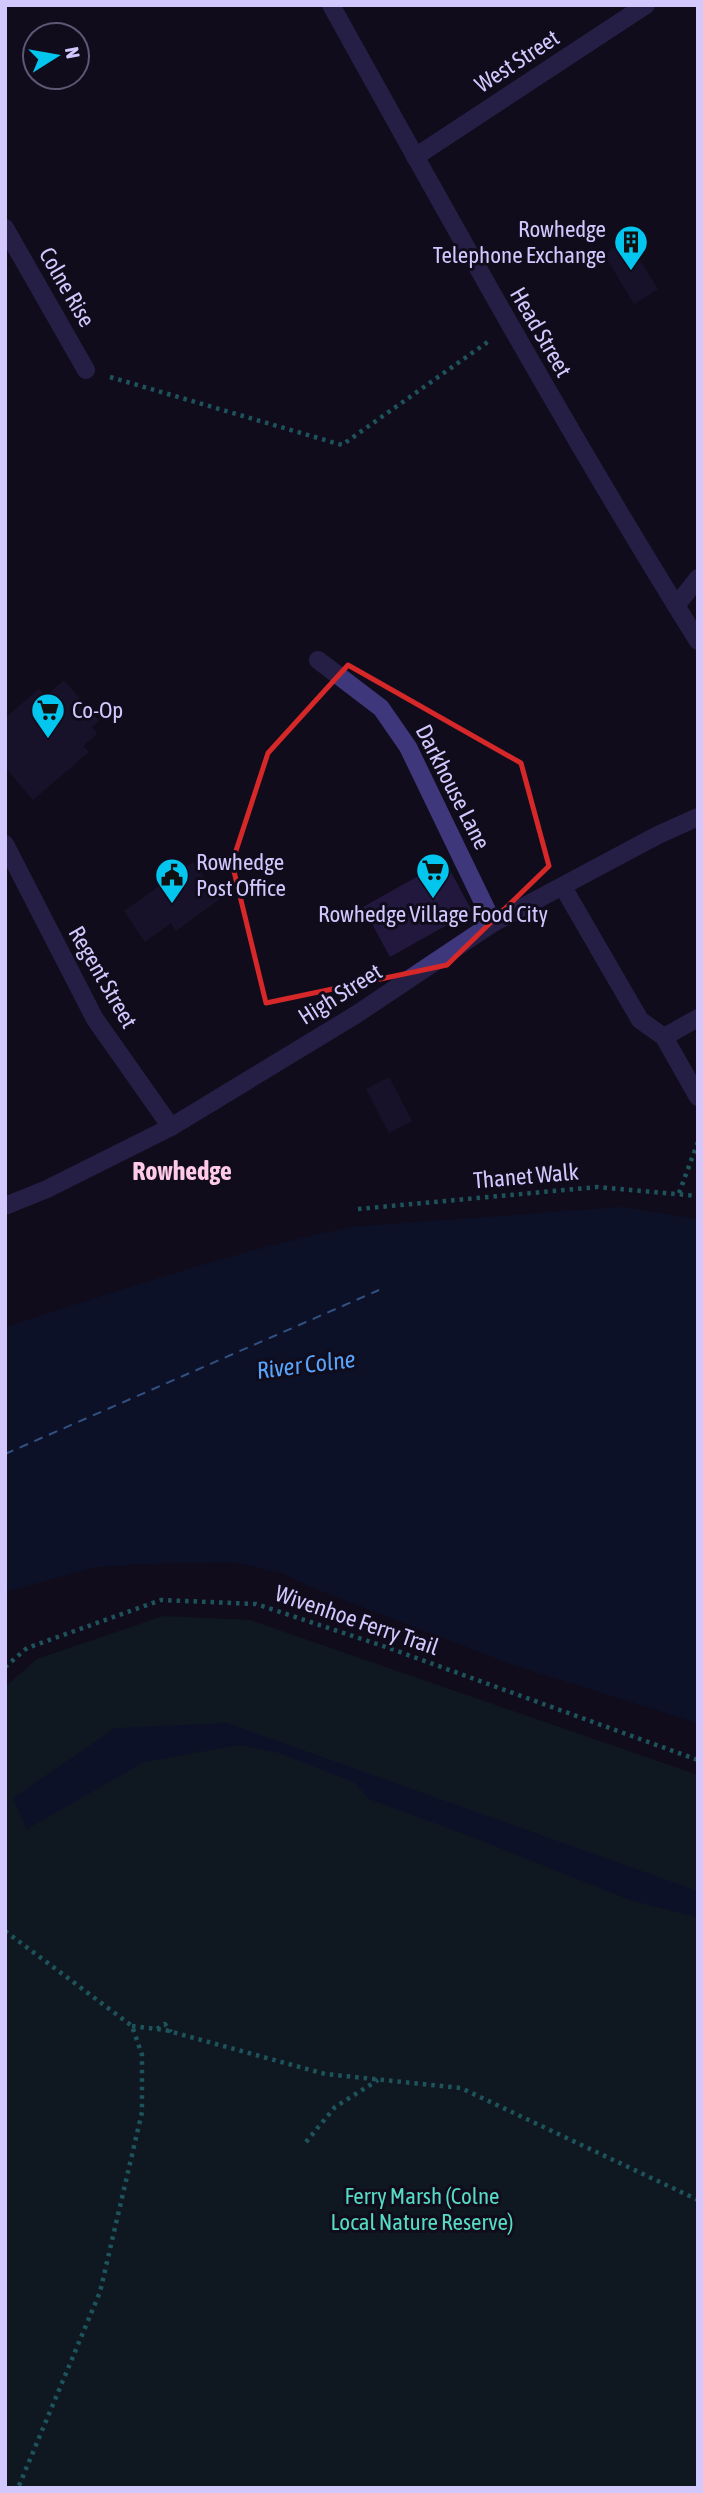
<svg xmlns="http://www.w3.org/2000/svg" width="703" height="2493" font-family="'Asap Condensed',sans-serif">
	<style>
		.green { fill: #0f2526 }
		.water { fill: #091738 }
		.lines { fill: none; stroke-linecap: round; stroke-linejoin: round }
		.ferry { stroke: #57a4fd; stroke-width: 2; stroke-dasharray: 9 7; stroke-linecap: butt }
		.building { fill: #22183d }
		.path { stroke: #2eaaac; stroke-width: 4.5; stroke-dasharray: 3.5 5; stroke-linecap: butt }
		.minor { stroke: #3f377b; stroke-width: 18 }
		.marked { fill: none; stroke: #d62828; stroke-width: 5; stroke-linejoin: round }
		.labels { text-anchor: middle; stroke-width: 6; stroke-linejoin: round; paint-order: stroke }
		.street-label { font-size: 23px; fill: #d2c8fe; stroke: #100c1c }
		.poi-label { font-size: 23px; fill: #d2c8fe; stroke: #100c1c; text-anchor: start }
		.park-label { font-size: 23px; fill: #56dcc4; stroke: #100c1c }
		.water-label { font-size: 24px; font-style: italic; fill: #57a4fd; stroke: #100c1c }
		.quarter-label { font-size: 26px; font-weight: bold; fill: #fecae7; stroke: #100c1c }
	</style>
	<rect width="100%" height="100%" fill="#100c1c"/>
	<!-- green -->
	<path class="green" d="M163,1616L250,1620L698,1775V2488H5V1687L37,1659Z"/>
	<!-- water -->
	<g class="water">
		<path d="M621,1207L698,1219V1723L514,1665L318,1590L282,1573L248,1565L231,1562L138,1564L95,1567L5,1592V1328C120,1290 234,1251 352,1227Z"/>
		<path d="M227,1723L698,1891V1918L630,1900L480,1840L369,1799L355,1783L279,1753L240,1745L144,1762L27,1829L13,1798L115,1728Z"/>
	</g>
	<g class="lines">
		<!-- ferry -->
		<path class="ferry" d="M5,1454L379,1290"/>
	</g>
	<!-- building -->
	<g class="building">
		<path d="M627,240L658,289L634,304L604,254Z"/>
		<path d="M64,680L99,721L92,727L97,734L83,746L89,752L33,800L5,767V718L39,689L46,696Z"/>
		<path d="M445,861L472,911L390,957L363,907Z"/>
		<path d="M193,862L220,899L176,931L171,923L145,942L124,911Z"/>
		<path d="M389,1077L412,1121L389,1133L366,1089Z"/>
	</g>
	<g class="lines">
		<!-- path -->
		<g class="path">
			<path d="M110,377L342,445L489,341"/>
			<path d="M679,1193L698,1142"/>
			<path d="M358,1209L597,1187L698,1196"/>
			<path d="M5,1667L27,1648L161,1600L256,1604L386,1647L698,1760"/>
			<path d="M5,1931L132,2026L142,2055V2112L100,2292L18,2488"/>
			<path d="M132,2026L165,2030L325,2074L461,2088L698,2200"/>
			<path d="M157,2029L165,2024L171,2032"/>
			<path d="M306,2142L335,2107L378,2080"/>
		</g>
		<!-- minor -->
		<g class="minor">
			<path d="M331,5C450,219 568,433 698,641"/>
			<path d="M415,157L646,5"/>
			<path d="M5,228L86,370"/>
			<path d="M676,606L698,578"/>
			<path d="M318,660L381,708L408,747L493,923"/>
			<path d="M5,844L95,1019L171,1127"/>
			<path d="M563,887L640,1020L664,1037L698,1097"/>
			<path d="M664,1037L698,1018"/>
			<path d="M5,1206L47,1189L171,1127L357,1014L493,923L658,835L698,817"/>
		</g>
	</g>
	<!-- marked area -->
	<path d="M0 0H703V2493H0ZM348,665L521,763L549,866L447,965L266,1003L232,863L268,753Z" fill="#100c1c" fill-opacity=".55" fill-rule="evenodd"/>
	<path class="marked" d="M348,665L521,763L549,866L447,965L266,1003L232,863L268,753Z"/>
	<!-- icons -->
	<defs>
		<g id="building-pin" transform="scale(1.75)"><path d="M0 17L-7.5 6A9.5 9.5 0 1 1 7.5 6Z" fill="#03c6ee" stroke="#100c1c"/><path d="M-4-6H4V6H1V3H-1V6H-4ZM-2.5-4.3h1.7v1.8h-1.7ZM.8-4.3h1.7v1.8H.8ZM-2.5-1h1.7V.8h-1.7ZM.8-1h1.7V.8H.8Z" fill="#111"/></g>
		<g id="supermarket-pin" transform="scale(1.75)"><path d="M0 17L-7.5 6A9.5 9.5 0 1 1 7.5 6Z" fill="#03c6ee" stroke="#100c1c"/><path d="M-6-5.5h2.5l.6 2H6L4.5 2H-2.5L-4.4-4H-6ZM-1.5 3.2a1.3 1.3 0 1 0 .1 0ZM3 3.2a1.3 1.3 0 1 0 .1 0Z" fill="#111"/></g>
		<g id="civic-pin" transform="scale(1.75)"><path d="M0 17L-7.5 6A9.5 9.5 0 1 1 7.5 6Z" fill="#03c6ee" stroke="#100c1c"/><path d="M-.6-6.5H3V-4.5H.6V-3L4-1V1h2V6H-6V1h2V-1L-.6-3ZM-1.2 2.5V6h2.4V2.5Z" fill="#111"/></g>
	</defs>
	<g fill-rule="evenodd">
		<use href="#building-pin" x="631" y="242"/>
		<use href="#supermarket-pin" x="48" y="710"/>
		<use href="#supermarket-pin" x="433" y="870"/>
		<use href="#civic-pin" x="172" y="875"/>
	</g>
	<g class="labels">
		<!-- street labels -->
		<g class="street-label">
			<text transform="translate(517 61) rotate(-33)" y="8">West Street</text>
			<text transform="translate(67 287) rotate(60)" y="8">Colne Rise</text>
			<text transform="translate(541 332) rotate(60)" y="8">Head Street</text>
			<text transform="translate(453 787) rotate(63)" y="8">Darkhouse Lane</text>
			<text transform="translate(103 977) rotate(60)" y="8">Regent Street</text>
			<text transform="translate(340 994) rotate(-32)" y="8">High Street</text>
			<text transform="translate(526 1176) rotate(-5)" y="8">Thanet Walk</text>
			<text transform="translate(357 1620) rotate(19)" y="8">Wivenhoe Ferry Trail</text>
		</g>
		<!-- poi labels -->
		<g class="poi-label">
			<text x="606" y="237" text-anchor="end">Rowhedge<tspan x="606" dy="26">Telephone Exchange</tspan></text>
			<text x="72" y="718">Co-Op</text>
			<text x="196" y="870">Rowhedge<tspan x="196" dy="26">Post Office</tspan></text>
			<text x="433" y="922" text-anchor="middle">Rowhedge Village Food City</text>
		</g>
		<!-- park labels -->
		<g class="park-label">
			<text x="422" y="2204">Ferry Marsh (Colne<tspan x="422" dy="26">Local Nature Reserve)</tspan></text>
		</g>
		<!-- water labels -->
		<g class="water-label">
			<text transform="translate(306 1365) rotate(-7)" y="8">River Colne</text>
		</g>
		<!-- quarter labels -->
		<g class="quarter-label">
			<text x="182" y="1180">Rowhedge</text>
		</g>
	</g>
	<!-- border -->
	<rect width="703" height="2493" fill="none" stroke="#d2c8fe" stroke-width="14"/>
	<!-- north arrow -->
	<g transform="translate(56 56) rotate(79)"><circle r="33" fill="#100c1c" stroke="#5e5776" stroke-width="2"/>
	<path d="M0-5L12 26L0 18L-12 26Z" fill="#03c6ee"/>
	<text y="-10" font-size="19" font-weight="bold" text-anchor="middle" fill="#d2c8fe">N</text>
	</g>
</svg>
